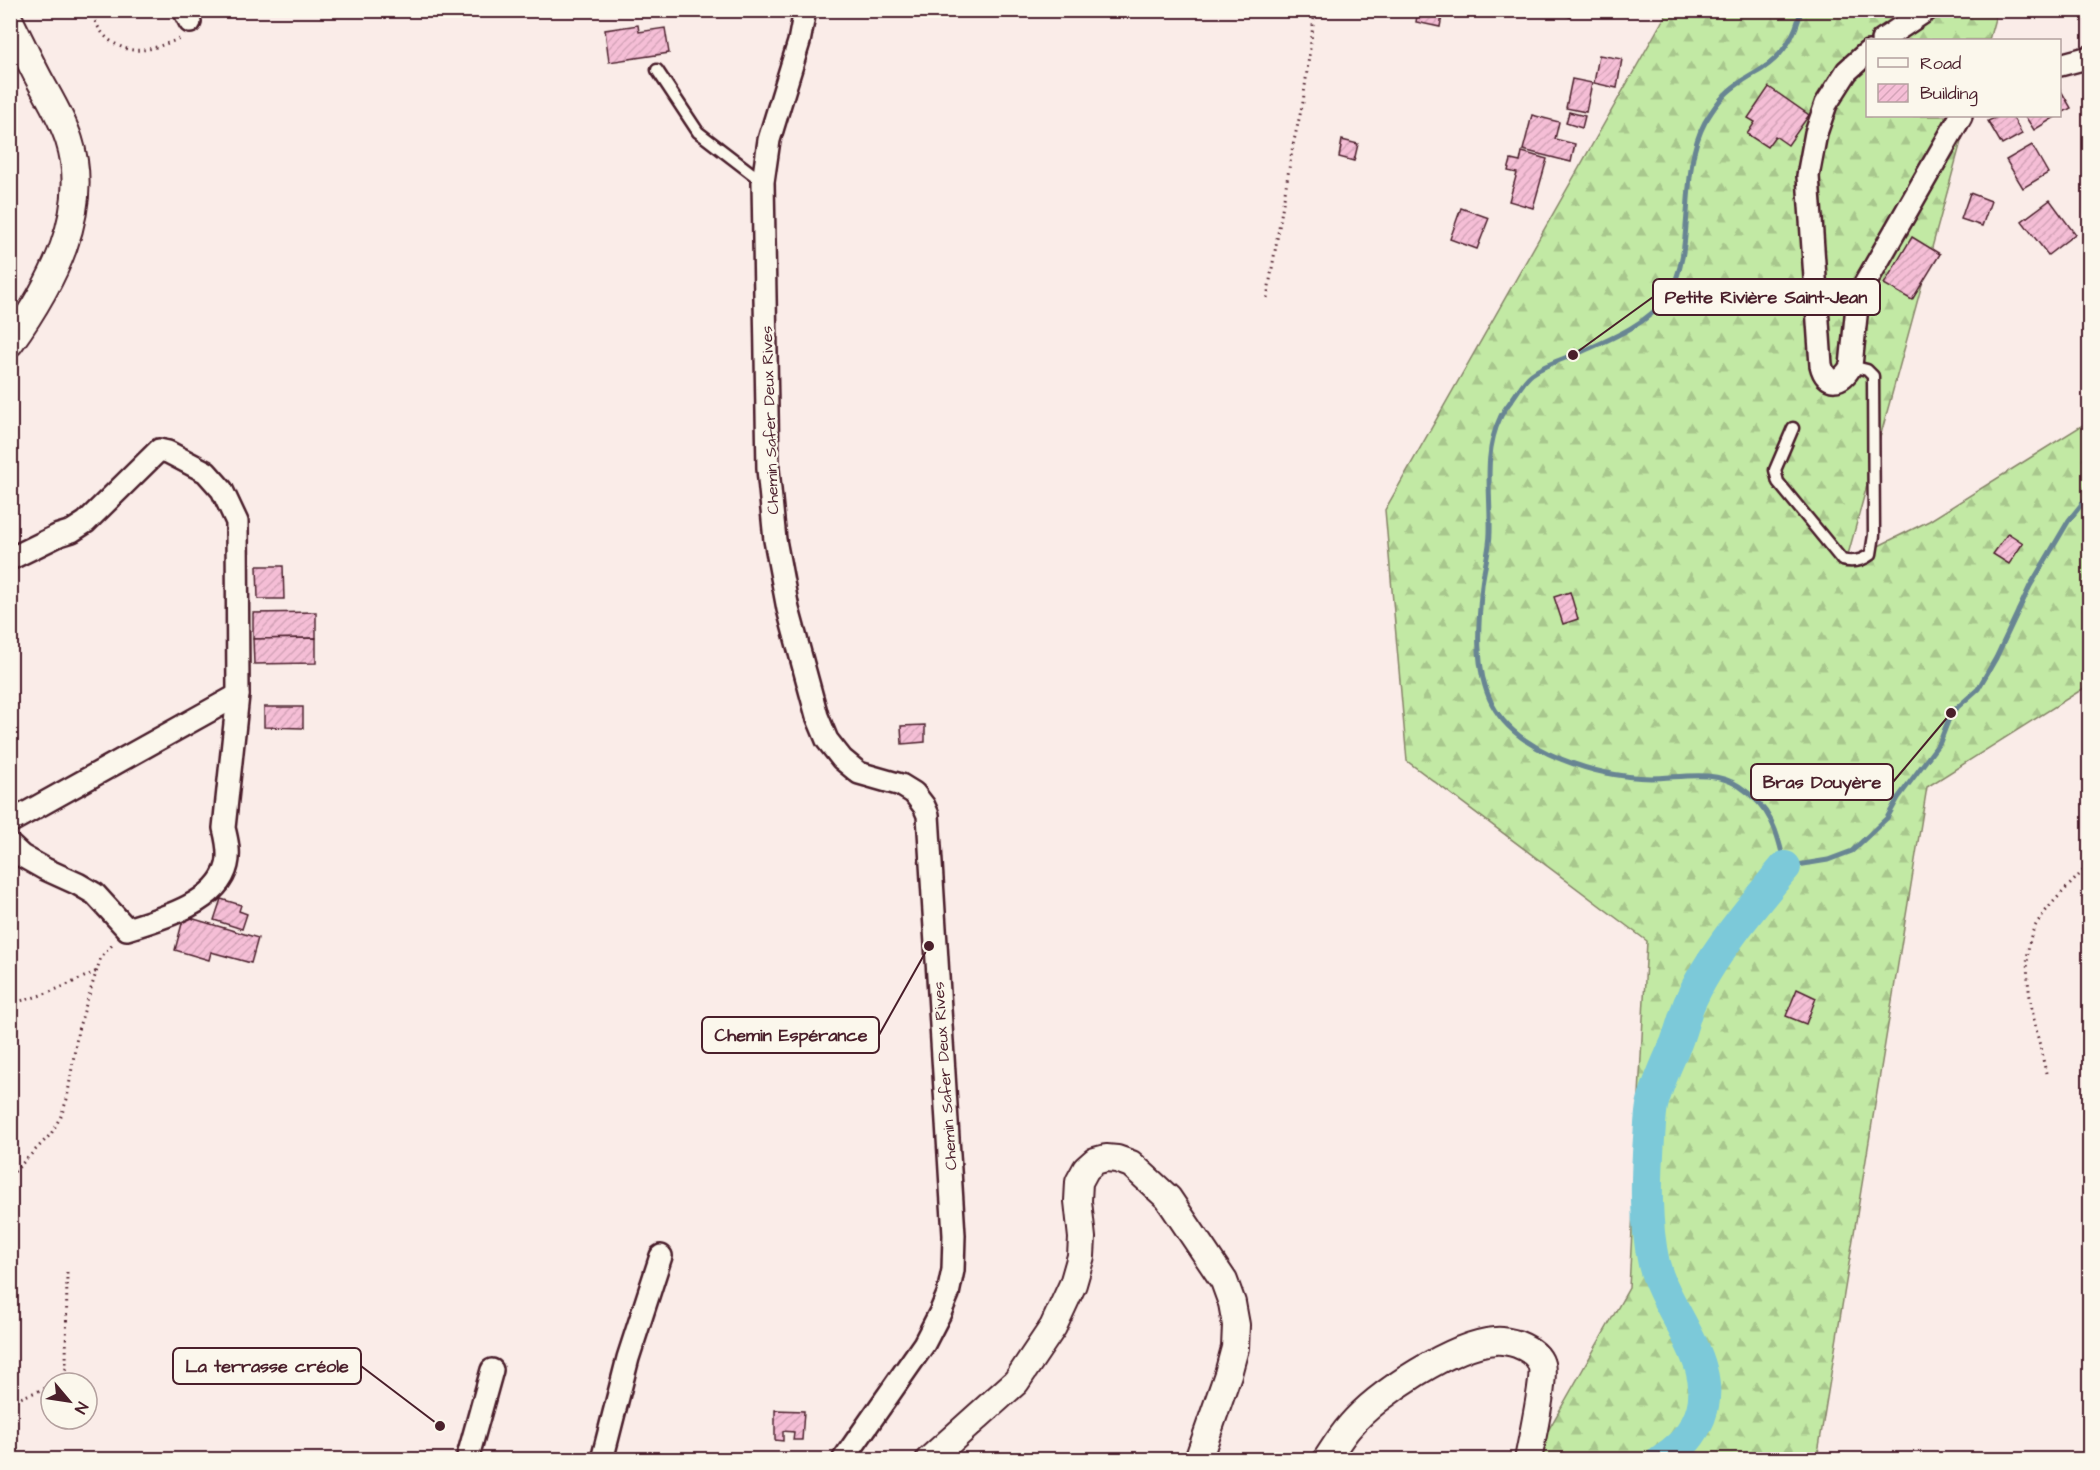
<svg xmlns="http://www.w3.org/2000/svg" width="2100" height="1470" font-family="'Architects Daughter',sans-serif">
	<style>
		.forest { fill: url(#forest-firs); stroke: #868468; stroke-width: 1.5 }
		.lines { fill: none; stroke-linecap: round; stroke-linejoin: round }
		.stream { stroke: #678593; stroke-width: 5 }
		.river { stroke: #7bc9d9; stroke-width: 32 }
		.building { fill: url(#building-hatch); stroke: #4a1f2b; stroke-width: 1.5 }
		.service-casing { stroke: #4a1f2b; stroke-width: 15 }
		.minor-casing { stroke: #4a1f2b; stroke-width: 26 }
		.tertiary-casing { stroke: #4a1f2b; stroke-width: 30 }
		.path { stroke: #4a1f2b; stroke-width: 3; stroke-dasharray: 1.5 4.5; stroke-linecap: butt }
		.service { stroke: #fbf7ec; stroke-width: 10 }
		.minor { stroke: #fbf7ec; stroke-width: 21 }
		.tertiary { stroke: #fbf7ec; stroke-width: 26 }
		.labels { text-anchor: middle; stroke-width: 4.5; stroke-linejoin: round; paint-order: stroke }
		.street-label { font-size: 16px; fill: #4a1f2b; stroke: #fbf7ec }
		.leader { fill: none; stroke: #4a1f2b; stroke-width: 2 }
		.callout-dot { fill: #4a1f2b; stroke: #fbf7ec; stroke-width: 2 }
		.callout { fill: #fbf7ec; stroke: #4a1f2b; stroke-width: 2 }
		.callout-label { font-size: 18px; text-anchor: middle; font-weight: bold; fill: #4a1f2b }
	</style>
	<defs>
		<pattern id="forest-firs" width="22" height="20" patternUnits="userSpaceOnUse" patternTransform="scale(1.5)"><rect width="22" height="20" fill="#c2e9a4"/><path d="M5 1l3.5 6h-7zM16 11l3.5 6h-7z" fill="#a8c78d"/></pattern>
		<pattern id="building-hatch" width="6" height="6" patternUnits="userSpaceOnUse" patternTransform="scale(1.5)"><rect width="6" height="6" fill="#f5bed6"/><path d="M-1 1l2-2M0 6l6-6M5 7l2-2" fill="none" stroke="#d4a3b8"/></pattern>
	</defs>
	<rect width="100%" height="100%" fill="#faece8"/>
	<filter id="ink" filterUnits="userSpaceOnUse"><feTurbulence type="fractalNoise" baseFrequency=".0167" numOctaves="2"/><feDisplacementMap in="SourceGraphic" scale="12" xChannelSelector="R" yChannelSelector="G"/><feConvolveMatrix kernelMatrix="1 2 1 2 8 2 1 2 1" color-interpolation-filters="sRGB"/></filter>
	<g filter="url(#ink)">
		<!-- forest -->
		<path class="forest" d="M1668,11H1997L1989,40H1868V116H1968L1846,562L1929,521L2089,421V685L1927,787L1817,1459H1532L1629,1288L1647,941L1407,761L1385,510Z"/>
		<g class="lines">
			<!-- stream -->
			<path class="stream" d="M1801,10C1796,34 1783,56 1762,69C1749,77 1733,85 1723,97C1716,104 1710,114 1705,122C1677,174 1698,251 1667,297C1648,324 1611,339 1581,352C1564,359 1547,363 1532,374C1524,380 1519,390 1513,398C1509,404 1503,411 1500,418C1483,453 1491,494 1490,532C1490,549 1484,568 1482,585C1478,624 1474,668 1492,704C1518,754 1599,777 1651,778C1680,778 1713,769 1739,786C1771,807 1778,832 1785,867L1828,860L1852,851L1887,818L1898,798L1940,742L1951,713L1978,689L1996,658L2030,586L2069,520L2090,494"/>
			<!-- river -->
			<path class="river" d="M1662,1460C1676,1451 1689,1439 1696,1425C1726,1369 1667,1316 1654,1264C1645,1223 1646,1180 1649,1138C1650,1128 1650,1117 1652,1106C1657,1084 1667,1064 1676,1043C1681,1030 1684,1017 1689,1004C1708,959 1753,905 1785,867"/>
		</g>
		<!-- building -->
		<g class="building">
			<path d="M715,10H743V13L716,17Z"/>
			<path d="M1418,10H1443L1440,27L1416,22Z"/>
			<path d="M1552,10H1572L1570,17Z"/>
			<path d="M638,25L639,32L665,28L669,53L609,62L605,30Z"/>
			<path d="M1599,55L1622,59L1617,88L1594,83Z"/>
			<path d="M1572,79L1592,83L1586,112L1566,108Z"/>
			<path d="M1769,87L1809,115L1788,145L1775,136L1767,147L1747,134L1755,122L1748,118Z"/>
			<path d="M2060,89L2071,108L2060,114Z"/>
			<path d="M1569,112L1585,116L1582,128L1566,123Z"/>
			<path d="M1532,115L1559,122L1555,139L1575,144L1571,162L1523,150Z"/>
			<path d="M1999,116H2012L2022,134L2002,145L1988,121Z"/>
			<path d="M2025,116H2057L2034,130Z"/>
			<path d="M1342,140L1358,144L1354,161L1339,157Z"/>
			<path d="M2032,145L2048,173L2023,188L2006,160Z"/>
			<path d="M1522,152L1547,159L1533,208L1509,201L1517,173L1508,171L1511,160L1520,162Z"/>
			<path d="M1970,193L1991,201L1982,226L1961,219Z"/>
			<path d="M2050,200L2075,234L2048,255L2022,221Z"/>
			<path d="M1461,208L1489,218L1477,249L1450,239Z"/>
			<path d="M1912,237L1940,254L1912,300L1884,284Z"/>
			<path d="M2008,533L2023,543L2009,564L1993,554Z"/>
			<path d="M257,566H283L284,599H258Z"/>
			<path d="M1570,592L1578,619L1563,624L1554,597Z"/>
			<path d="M316,612V638L253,639V613Z"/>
			<path d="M316,638V663L254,664L253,639Z"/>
			<path d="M264,707H303V728L264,727Z"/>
			<path d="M925,725V742L902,744L901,726Z"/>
			<path d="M221,899L241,905L239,911L247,914L242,929L214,920Z"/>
			<path d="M184,916L258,938L251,963L211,952L209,960L175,950Z"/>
			<path d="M1797,989L1816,998L1806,1024L1786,1016Z"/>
			<path d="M775,1410L804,1411L802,1440H793L794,1432L783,1431V1441L775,1440Z"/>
		</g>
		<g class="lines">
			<!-- service casing -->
			<g class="service-casing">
				<g id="service">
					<path d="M657,70L698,132L763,182"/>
					<path d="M1793,428L1775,470L1778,482L1842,560C1853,563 1862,561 1871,554L1874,535L1873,376L1867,370L1851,366"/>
				</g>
			</g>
			<!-- minor casing -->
			<g class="minor-casing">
				<g id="minor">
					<path d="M184,10L190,22"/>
					<path d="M805,10L799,42L769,140L763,182L768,469L775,540L788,609L817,716L827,740L842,759L859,773L901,785L914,793L924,806L928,815L954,1235L953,1270L948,1294L940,1313L924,1344L843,1460"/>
					<path d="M1882,40L1927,10"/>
					<path d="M1868,52L1847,71L1826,104L1816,133L1808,176L1821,365C1826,386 1842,384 1851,366L1858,296L1961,116"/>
					<path d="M2060,65L2090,57"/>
					<path d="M10,559L59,535L72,531L86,522L159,450L168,452L206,472L222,490L237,522L238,695L224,828C227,840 230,853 227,865C218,903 160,919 127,929L95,894L78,884L45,869L22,856L10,845"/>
					<path d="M10,822L238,695"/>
					<path d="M467,1460L492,1370"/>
					<path d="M602,1460L628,1358L661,1256"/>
				</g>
			</g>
			<!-- tertiary casing -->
			<g class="tertiary-casing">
				<g id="tertiary">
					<path d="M10,21C20,41 29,60 39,79C50,99 62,118 69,140C92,211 51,286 10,343"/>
					<path d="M929,1460L1016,1382L1053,1327L1073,1284L1081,1256L1082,1238L1078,1201L1079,1182L1086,1169L1095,1161L1106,1158L1117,1159L1131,1164L1168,1198L1224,1281L1232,1303L1236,1325L1235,1348L1228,1374L1198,1460"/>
					<path d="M1326,1460C1334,1448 1341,1436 1350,1426C1377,1394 1453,1344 1495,1341C1502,1340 1510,1342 1517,1344C1527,1348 1538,1354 1541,1364C1546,1376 1531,1443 1528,1460"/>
				</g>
			</g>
			<!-- path -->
			<g class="path">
				<path d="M91,10C93,20 101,33 108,39C134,59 152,48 180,39"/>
				<path d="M1267,298L1293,145L1303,102L1315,10"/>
				<path d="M10,1003C41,998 69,984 97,971"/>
				<path d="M2046,1073C2038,1033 2014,958 2037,923C2052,900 2072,884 2090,863"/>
				<path d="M10,1176L51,1134L61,1116L67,1099L78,1030L101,957L114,943"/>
				<path d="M55,1383L63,1377L66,1368L67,1269"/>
				<path d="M10,1402L51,1386"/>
			</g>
			<!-- service -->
			<use href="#service" class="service"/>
			<!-- minor -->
			<use href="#minor" class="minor"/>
			<!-- tertiary -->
			<use href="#tertiary" class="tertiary"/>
		</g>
	</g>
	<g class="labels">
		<!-- street labels -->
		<g class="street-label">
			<text transform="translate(769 420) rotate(-92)" y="6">Chemin Safer Deux Rives</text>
			<text transform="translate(944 1076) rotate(-94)" y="6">Chemin Safer Deux Rives</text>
		</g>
	</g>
	<!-- callouts -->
	<path class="leader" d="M1573 355L1653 297M1951 713L1893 782M929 946L879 1035M440 1426L361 1366"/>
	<g class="callout-dot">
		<circle cx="1573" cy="355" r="6"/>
		<circle cx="1951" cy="713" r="6"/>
		<circle cx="929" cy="946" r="6"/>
		<circle cx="440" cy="1426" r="6"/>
	</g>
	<g class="callout">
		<rect x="1653" y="279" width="227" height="36" rx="6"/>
		<rect x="1751" y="764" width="142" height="36" rx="6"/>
		<rect x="702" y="1017" width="177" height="36" rx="6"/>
		<rect x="173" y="1348" width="188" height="36" rx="6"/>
	</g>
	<g class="callout-label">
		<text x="1766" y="303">Petite Rivière Saint-Jean</text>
		<text x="1822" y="788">Bras Douyère</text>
		<text x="791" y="1041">Chemin Espérance</text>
		<text x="267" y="1372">La terrasse créole</text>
	</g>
	<!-- margin -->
	<rect width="2100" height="1470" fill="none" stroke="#fbf7ec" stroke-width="36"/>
	<rect x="18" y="18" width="2064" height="1434" fill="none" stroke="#4a1f2b" stroke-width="2" filter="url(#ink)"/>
	<!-- legend -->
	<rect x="1866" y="39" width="195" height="78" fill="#fbf7ec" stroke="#b4a19f" stroke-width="1.5"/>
	<rect x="1878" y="58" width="30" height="9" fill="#fbf7ec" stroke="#b4a19f" stroke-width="1.5"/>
	<text x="1920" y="69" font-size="18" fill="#4a1f2b">Road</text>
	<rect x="1878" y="84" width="30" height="18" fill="url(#building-hatch)" stroke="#b4a19f" stroke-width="1.5"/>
	<text x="1920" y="99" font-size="18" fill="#4a1f2b">Building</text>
	<!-- north arrow -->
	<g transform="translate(69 1401) rotate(119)"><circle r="28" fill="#fbf7ec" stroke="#b4a19f" stroke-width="1.5"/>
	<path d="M0-4.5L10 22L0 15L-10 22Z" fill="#4a1f2b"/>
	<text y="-9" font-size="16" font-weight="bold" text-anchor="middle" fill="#4a1f2b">N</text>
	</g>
</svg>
